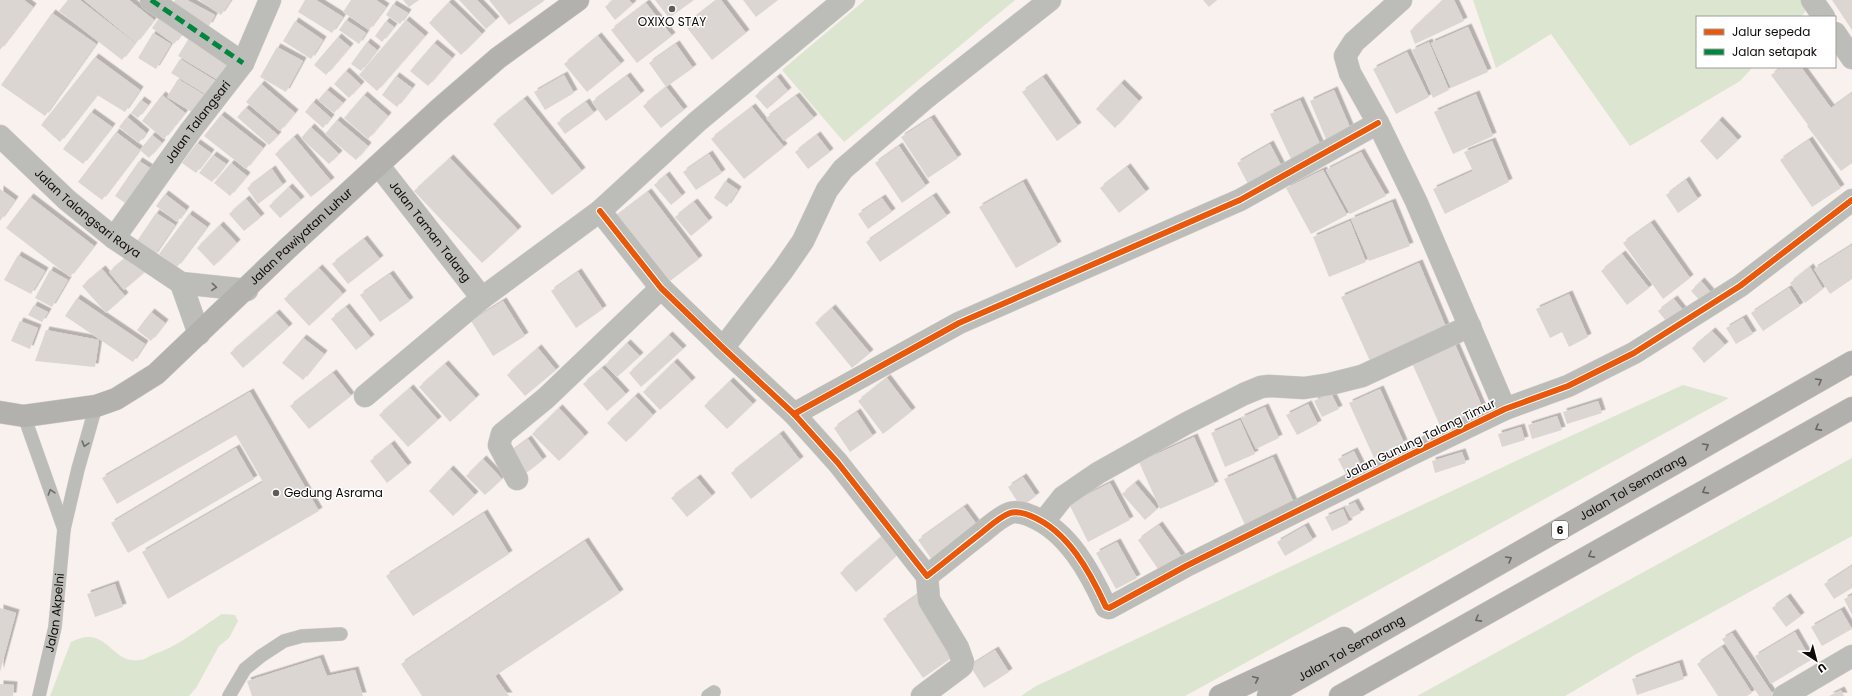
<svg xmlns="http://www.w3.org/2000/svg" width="1852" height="696" font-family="Poppins,sans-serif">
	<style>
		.green { fill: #dce5d0 }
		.building { fill: #dcd6d3; filter: url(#shadow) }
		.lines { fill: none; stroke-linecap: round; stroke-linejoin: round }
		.service-casing { stroke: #d2cdca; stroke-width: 14 }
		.minor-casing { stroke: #d2cdca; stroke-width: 23 }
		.secondary-casing { stroke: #d2cdca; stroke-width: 23 }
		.motorway-casing { stroke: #d2cdca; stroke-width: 23 }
		.service { stroke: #bcbcb9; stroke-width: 13 }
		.minor { stroke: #bcbcb9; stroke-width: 22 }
		.secondary { stroke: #b2b1ae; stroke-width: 22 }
		.motorway { stroke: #b1b0ac; stroke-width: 22 }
		.quiet { stroke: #00873e; stroke-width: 5; stroke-dasharray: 10 5; stroke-linecap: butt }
		.cycleway-casing { stroke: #fff; stroke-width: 8 }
		.cycleway { stroke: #e8590c; stroke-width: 6 }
		.oneway { stroke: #6e6c69 }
		.oneway2 { stroke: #686562 }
		.poi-dot { fill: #615b58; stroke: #fff; stroke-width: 1.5 }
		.labels { text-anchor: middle; stroke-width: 3; stroke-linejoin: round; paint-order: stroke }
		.shield { fill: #fff; stroke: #575452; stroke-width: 1 }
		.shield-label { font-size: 11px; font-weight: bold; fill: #0f0a08 }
		.poi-label { font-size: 12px; fill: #0f0a08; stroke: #fff }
		.street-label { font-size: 12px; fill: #0f0a08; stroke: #fff }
	</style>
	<defs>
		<filter id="shadow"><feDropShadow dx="3.5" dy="-3.5" stdDeviation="0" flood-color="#0004"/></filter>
	</defs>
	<rect width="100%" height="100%" fill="#f8f1ee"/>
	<!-- green -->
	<g class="green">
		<path d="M865,0H1015L844,142L782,70Z"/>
		<path d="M1473,0H1806L1808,3L1805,12L1801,17H1697V67H1753L1740,81L1630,146L1551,34L1496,68Z"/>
		<path d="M1683,385L1729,398L1185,696H1021L1036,686L1531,454Z"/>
		<path d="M1852,458V536L1638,653L1565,696H1417Z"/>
		<path d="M222,614L235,615L238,621L229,638L219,646L196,688L189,696H50L71,642C108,623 110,665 140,660C145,660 151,655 157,653C177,647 203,626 222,614Z"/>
	</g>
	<!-- building -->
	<g class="building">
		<path d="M0,0H24L33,7L0,50Z"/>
		<path d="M68,0H80L135,43L122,60L59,11Z"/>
		<path d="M84,0H129L154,20L136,43Z"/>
		<path d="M175,0H187L215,15L209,26L172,6Z"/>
		<path d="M199,0H231L221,15Z"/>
		<path d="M305,0H316L343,17L332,33L298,12Z"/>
		<path d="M351,0H376L386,7L369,30L343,12Z"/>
		<path d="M403,0H419L409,7Z"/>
		<path d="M459,0H477L496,20L486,29Z"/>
		<path d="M489,0H543L544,1L509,25Z"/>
		<path d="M613,0H629L633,4L615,20L605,7Z"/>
		<path d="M655,0H694L669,18Z"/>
		<path d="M717,0H721L746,33L712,60L685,25Z"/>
		<path d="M743,0H778L756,17Z"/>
		<path d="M1203,0H1217L1209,7Z"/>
		<path d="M1443,0H1454L1464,21L1415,44L1410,31Z"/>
		<path d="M1832,0H1852V30Z"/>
		<path d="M449,2L482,34L461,55L429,23Z"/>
		<path d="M646,3L672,36L637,63L611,30Z"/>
		<path d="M393,4L408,13L400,24L386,15Z"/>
		<path d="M52,13L96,44L45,116L1,85Z"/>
		<path d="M162,14L185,30L174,44L152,28Z"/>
		<path d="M346,20L366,33L359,44L339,30Z"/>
		<path d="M406,20L425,36L377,91L359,75Z"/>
		<path d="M295,21L323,40L311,59L283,41Z"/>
		<path d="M386,21L394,27L382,42L375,36Z"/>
		<path d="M1468,27L1488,72L1451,88L1431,43Z"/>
		<path d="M153,33L171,44L156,69L138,58Z"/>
		<path d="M598,36L621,64L587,92L564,64Z"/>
		<path d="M338,37L350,47L326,75L314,65Z"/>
		<path d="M189,38L228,62L218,80L178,56Z"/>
		<path d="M367,42L377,50L361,71L351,64Z"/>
		<path d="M1429,42L1449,90L1433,98L1412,50Z"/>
		<path d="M434,43L452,58L428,86L410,71Z"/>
		<path d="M676,44L693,68L666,87L684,110L661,128L643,106L666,87L649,63Z"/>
		<path d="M277,47L303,61L286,92L260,77Z"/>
		<path d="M1407,52L1429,97L1396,114L1373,69Z"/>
		<path d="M95,57L140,90L125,112L97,95L60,142L41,125Z"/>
		<path d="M180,59L216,81L207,95L171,73Z"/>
		<path d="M1782,67H1801L1831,108L1852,93V163L1841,171L1807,126L1808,125L1771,75Z"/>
		<path d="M346,71L361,85L349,98L334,84Z"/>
		<path d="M564,75L574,93L545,110L534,92Z"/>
		<path d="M396,76L412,88L397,107L382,95Z"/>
		<path d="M627,76L641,94L606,121L592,102Z"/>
		<path d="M777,77L788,91L767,109L755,96Z"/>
		<path d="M1043,77L1078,126L1057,141L1022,92Z"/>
		<path d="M178,79L206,96L195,114L167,97Z"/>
		<path d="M1121,83L1139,101L1115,128L1096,109Z"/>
		<path d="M261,84L295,113L280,131L246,102Z"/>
		<path d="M327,90L343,103L334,113L318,100Z"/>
		<path d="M1334,90L1352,132L1328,144L1310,101Z"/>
		<path d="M1476,94L1493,136L1453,154L1434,112Z"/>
		<path d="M162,95L185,113L164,139L142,121Z"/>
		<path d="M364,95L388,116L368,139L344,118Z"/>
		<path d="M796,96L814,118L784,141L766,118Z"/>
		<path d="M524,99L582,171L552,195L493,124Z"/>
		<path d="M141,100L148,105L138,118L131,113Z"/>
		<path d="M1300,100L1321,146L1291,159L1270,114Z"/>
		<path d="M313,102L331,118L323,128L305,112Z"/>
		<path d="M586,102L594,113L565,134L557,123Z"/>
		<path d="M752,107L784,147L744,179L711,139Z"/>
		<path d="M246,108L278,135L269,145L237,117Z"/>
		<path d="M91,112L112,127L83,164L63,149Z"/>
		<path d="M221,115L263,148L246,169L204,136Z"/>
		<path d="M127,117L146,133L139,143L119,127Z"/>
		<path d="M931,118L958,158L928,178L901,137Z"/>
		<path d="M337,120L368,146L356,160L325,134Z"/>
		<path d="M1719,120L1738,140L1717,160L1700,141Z"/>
		<path d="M311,127L339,154L329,164L301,138Z"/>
		<path d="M116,132L140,150L102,200L78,182Z"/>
		<path d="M152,135L162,143L149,158L140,150Z"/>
		<path d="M817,135L830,152L808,169L795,152Z"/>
		<path d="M294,137L331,181L311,197L275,154Z"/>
		<path d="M1809,140L1841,188L1812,207L1780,160Z"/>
		<path d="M1492,141L1509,182L1445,214L1433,189L1473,171L1464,152Z"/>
		<path d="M197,143L211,153L196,173L182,163Z"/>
		<path d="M1270,144L1282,167L1249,186L1237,163Z"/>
		<path d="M899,146L926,186L902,203L875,163Z"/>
		<path d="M1361,152L1386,196L1350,214L1326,170Z"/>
		<path d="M709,154L722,173L696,190L683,172Z"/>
		<path d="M213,155L226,164L212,182L199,173Z"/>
		<path d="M450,158L518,230L482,263L414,191Z"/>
		<path d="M139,161L153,170L128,205L115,196Z"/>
		<path d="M231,163L247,176L230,196L214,183Z"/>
		<path d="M1127,167L1146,192L1119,213L1100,188Z"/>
		<path d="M272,169L283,185L258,204L247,188Z"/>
		<path d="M1323,170L1347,215L1311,234L1286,188Z"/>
		<path d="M666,175L682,196L671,205L654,185Z"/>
		<path d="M1686,180L1698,199L1678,213L1666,195Z"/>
		<path d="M725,181L738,190L727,207L714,198Z"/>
		<path d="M1023,182L1058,245L1016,268L979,207Z"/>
		<path d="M289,187L301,200L280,218L269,206Z"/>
		<path d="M0,189L15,200L0,221Z"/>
		<path d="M648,192L699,259L666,284L614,218Z"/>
		<path d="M165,194L186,210L177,222L156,206Z"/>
		<path d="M933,196L947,216L880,262L866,242Z"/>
		<path d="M30,197L94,246L70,277L6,228Z"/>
		<path d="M882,198L892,212L868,229L858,214Z"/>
		<path d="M246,199L261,217L244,231L229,214Z"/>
		<path d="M694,202L709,221L691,236L675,217Z"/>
		<path d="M1392,202L1410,246L1369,261L1351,219Z"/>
		<path d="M156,213L175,225L154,256L135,244Z"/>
		<path d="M189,214L207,227L177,267L159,254Z"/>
		<path d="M1350,221L1366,262L1329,277L1313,237Z"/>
		<path d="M1651,223L1690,278L1663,299L1623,243Z"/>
		<path d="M220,225L237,243L214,266L197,248Z"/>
		<path d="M364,239L380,259L348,284L332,264Z"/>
		<path d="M1852,245V279L1830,294L1814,269Z"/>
		<path d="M1622,254L1649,288L1627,305L1601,271Z"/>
		<path d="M18,255L45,271L31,294L4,280Z"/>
		<path d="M129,255L144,273L124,290L109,272Z"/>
		<path d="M1419,263L1446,327L1370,361L1341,297Z"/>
		<path d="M1810,267L1823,289L1805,303L1790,283Z"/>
		<path d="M319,268L343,294L309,326L284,299Z"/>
		<path d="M102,269L125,296L106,313L82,286Z"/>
		<path d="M50,270L68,280L52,307L35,298Z"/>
		<path d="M578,272L603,309L576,328L551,291Z"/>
		<path d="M390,274L410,301L380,322L360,295Z"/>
		<path d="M1701,281L1715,297L1705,306L1691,291Z"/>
		<path d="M1789,288L1800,306L1763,331L1751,313Z"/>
		<path d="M1569,294L1588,337L1569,347L1562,332L1550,338L1536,309Z"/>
		<path d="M77,298L145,344L133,362L65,316Z"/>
		<path d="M1674,299L1686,314L1670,326L1658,311Z"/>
		<path d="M503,301L525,336L493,356L471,321Z"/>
		<path d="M34,305L48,312L42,322L28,315Z"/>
		<path d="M346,307L371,338L356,350L331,319Z"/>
		<path d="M832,308L870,353L852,368L815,323Z"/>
		<path d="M151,312L165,323L151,341L137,330Z"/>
		<path d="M276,313L289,327L243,368L230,353Z"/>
		<path d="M1743,318L1753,334L1736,344L1726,328Z"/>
		<path d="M20,321L38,328L30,349L11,341Z"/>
		<path d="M46,330L99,340L95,367L35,361Z"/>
		<path d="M1712,331L1725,345L1704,363L1692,348Z"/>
		<path d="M669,335L683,349L641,387L629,373Z"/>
		<path d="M303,338L324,354L303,380L282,363Z"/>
		<path d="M1454,342L1484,411L1442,430L1411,361Z"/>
		<path d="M627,343L640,356L617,377L605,365Z"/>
		<path d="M538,348L556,370L525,396L507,375Z"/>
		<path d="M674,362L692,381L660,410L643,392Z"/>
		<path d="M445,364L476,398L450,422L419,387Z"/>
		<path d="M602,368L626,394L607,411L583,384Z"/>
		<path d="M333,373L351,396L309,429L290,406Z"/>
		<path d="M887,378L912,411L883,434L858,401Z"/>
		<path d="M730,381L753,404L727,429L704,406Z"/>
		<path d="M410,388L438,420L408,447L379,415Z"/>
		<path d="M1380,389L1404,443L1374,458L1349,403Z"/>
		<path d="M250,392L319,511L168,599L142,552L263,482L236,435L117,504L102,478Z"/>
		<path d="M1331,393L1339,409L1322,417L1314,401Z"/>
		<path d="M635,396L653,415L626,442L607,423Z"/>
		<path d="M1598,401L1602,413L1567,424L1563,412Z"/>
		<path d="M1308,404L1318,424L1297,435L1286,415Z"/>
		<path d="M1265,407L1279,438L1256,449L1241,418Z"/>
		<path d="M559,408L585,436L559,461L532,434Z"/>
		<path d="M857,412L873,436L850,452L834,428Z"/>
		<path d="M1557,416L1562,430L1532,439L1528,425Z"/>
		<path d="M1240,420L1255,454L1225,467L1211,433Z"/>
		<path d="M1521,427L1525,440L1502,447L1498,434Z"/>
		<path d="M780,434L800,460L751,499L731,473Z"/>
		<path d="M1194,437L1215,485L1160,509L1139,462Z"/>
		<path d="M528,439L543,460L525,474L509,453Z"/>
		<path d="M391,444L408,466L387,483L370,461Z"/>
		<path d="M236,448L254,479L128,553L111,523Z"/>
		<path d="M1354,451L1365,473L1349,480L1338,459Z"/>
		<path d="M1462,452L1466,463L1435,473L1432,461Z"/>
		<path d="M1273,457L1294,503L1245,525L1224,479Z"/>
		<path d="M483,459L502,479L485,495L466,476Z"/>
		<path d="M450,469L475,495L453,516L429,491Z"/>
		<path d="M1023,477L1036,496L1021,507L1008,487Z"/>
		<path d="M697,478L712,496L687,517L671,498Z"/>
		<path d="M1110,483L1130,520L1088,542L1069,504Z"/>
		<path d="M1135,483L1157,509L1145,520L1122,494Z"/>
		<path d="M1355,502L1361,513L1351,518L1345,507Z"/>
		<path d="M964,507L981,530L935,564L918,540Z"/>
		<path d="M1343,509L1349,523L1332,531L1325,517Z"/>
		<path d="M484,513L509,554L413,616L386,576Z"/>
		<path d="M1159,525L1182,557L1160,572L1138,540Z"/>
		<path d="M1305,526L1313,540L1285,556L1277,542Z"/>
		<path d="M886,533L902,551L856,592L840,573Z"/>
		<path d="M585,541L620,593L495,676L509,696H422L401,664Z"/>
		<path d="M1117,542L1137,578L1116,589L1096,553Z"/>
		<path d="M1852,566V588L1834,599L1824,584Z"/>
		<path d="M115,584L123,607L95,617L87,594Z"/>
		<path d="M917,595L957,654L923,678L883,619Z"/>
		<path d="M1852,595V615L1844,599Z"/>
		<path d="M1787,597L1801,616L1786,627L1772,608Z"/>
		<path d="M0,608L16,613L0,672Z"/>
		<path d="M1841,610L1852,629L1822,646L1811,627Z"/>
		<path d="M1795,632L1811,660L1771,684L1755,656Z"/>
		<path d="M1732,633L1774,696H1759L1722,639Z"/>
		<path d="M1722,647L1752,693L1747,696H1718L1697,664Z"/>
		<path d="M995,650L1009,672L984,688L970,666Z"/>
		<path d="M320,658L327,676L355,670L363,696H252L247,681Z"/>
		<path d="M1679,663L1684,679L1637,695L1632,679Z"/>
		<path d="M0,684L14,685L13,696H0Z"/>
		<path d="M1841,690L1844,696H1829Z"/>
	</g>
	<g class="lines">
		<!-- service casing -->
		<g class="service-casing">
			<g id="service">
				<path d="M24,416L64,529"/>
				<path id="s1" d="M39,696L55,627L64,529L78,469L96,406"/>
				<path d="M229,696L245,669L261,656L284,641L302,636L341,634"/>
				<path d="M708,696L714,692"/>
			</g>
		</g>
		<!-- minor casing -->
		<g class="minor-casing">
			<g id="minor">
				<path d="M151,0L243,63"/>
				<path d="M1401,0L1354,42L1345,56L1350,73L1378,123L1416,201L1505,409"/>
				<path d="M1812,0L1824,17"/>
				<path d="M1835,33L1852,58"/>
				<path id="s2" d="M0,136L67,200L114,238L181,283L247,290"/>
				<path id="s3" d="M379,166L482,298"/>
				<path d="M600,211L661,288L723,348L794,414L838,463L927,576C945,562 962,548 980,534C989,527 999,517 1010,513C1015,511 1025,513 1031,516C1068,531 1090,572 1106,607L1109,608L1186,566L1410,455L1505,409L1568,386L1634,353L1740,286L1852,200"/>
				<path id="s4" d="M114,238L191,130L243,63L270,0"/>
				<path d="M181,283L199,334"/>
				<path d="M723,348L783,270L803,241L827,190L843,169L927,97L1050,0"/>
				<path d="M365,396L482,298L600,211L698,121L844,0"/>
				<path d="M794,414L959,323L1240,200L1378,123"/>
				<path d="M517,479L499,445L502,434L546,398L661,288"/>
				<path d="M1044,521L1063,497L1098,473L1185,424L1244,394L1261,387L1269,386L1304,388L1330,384L1362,376L1470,326"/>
				<path d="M922,696L962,666L963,662L958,648L929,600L927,576"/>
				<path d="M1784,696L1852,656"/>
			</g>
		</g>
		<!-- secondary casing -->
		<g class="secondary-casing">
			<g id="secondary">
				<path id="s5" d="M0,412L24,416L96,406L116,399L156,374L287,249L438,110L498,58L578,0"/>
			</g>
		</g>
		<!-- motorway casing -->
		<g class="motorway-casing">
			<g id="motorway">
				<path d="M1220,696L1344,638"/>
				<path id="s6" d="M1268,696L1852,362"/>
				<path d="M1340,696L1852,408"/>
			</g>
		</g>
		<!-- service -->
		<use href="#service" class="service"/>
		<!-- minor -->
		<use href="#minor" class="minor"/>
		<!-- secondary -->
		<use href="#secondary" class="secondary"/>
		<!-- motorway -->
		<use href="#motorway" class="motorway"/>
		<!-- quiet -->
		<path class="quiet" d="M151,0L243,63"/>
		<!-- cycleway casing -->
		<g class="cycleway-casing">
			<g id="cycleway">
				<path d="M600,211L661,288L723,348L794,414L838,463L927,576C945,562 962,548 980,534C989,527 999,517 1010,513C1015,511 1025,513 1031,516C1068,531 1090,572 1106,607L1109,608L1186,566L1410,455L1505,409L1568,386L1634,353L1740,286L1852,200"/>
				<path d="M794,414L959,323L1240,200L1378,123"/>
			</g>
		</g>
		<!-- cycleway -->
		<use href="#cycleway" class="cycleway"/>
	</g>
	<!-- one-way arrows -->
	<defs><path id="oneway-chevron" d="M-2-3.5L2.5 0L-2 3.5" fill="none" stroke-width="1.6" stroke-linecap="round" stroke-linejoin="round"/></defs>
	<g class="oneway">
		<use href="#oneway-chevron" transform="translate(214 287) rotate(5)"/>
		<use href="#oneway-chevron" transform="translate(85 444) rotate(106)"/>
		<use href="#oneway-chevron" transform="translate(51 492) rotate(-108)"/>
	</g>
	<g class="oneway2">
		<use href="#oneway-chevron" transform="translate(1819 381) rotate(-30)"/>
		<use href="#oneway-chevron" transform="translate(1818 428) rotate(151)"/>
		<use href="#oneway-chevron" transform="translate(1706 446) rotate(-30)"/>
		<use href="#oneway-chevron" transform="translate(1705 491) rotate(151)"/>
		<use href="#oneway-chevron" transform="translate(1591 555) rotate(151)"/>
		<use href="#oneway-chevron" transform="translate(1509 559) rotate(-30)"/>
		<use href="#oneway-chevron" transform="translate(1478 619) rotate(151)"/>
		<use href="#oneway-chevron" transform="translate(1256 679) rotate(-25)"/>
	</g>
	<!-- markers -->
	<g class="poi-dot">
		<circle cx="672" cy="9" r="4"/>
		<circle cx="276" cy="493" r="4"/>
	</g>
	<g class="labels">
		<!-- shield labels -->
		<rect class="shield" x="1552" y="521" width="16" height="18" rx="3"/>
		<g class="shield-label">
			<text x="1560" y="534">6</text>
		</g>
		<!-- poi labels -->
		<g class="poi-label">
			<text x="672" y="26">OXIXO STAY</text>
			<text x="284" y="497" text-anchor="start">Gedung Asrama</text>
		</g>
		<!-- street labels -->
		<g class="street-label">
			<text dy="4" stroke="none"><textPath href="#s4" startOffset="143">Jalan Talangsari</textPath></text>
			<text dy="4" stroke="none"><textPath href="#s2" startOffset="117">Jalan Talangsari Raya</textPath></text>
			<text dy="4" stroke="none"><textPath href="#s3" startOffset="83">Jalan Taman Talang</textPath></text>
			<text dy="4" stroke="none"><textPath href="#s5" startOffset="365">Jalan Pawiyatan Luhur</textPath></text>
			<text transform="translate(1420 439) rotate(-26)" y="4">Jalan Gunung Talang Timur</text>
			<text dy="4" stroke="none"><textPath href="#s6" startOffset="420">Jalan Tol Semarang</textPath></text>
			<text dy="4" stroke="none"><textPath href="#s1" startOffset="85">Jalan Akpelni</textPath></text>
			<text dy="4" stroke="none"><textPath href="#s6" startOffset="96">Jalan Tol Semarang</textPath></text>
		</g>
	</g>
	<!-- legend -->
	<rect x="1696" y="16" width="140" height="52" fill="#ffffff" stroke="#9f9d9c"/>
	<rect x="1704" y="29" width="20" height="6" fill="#e8590c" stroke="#9f9d9c"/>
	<text x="1732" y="36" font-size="12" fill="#0f0a08">Jalur sepeda</text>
	<rect x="1704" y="49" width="20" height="6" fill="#00873e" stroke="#9f9d9c"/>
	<text x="1732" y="56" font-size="12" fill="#0f0a08">Jalan setapak</text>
	<!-- north arrow -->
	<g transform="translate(1816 660) rotate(144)" stroke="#ffffff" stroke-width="3" paint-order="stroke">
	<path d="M0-3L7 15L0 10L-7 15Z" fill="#0f0a08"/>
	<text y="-6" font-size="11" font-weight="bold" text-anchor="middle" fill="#0f0a08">U</text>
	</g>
</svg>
